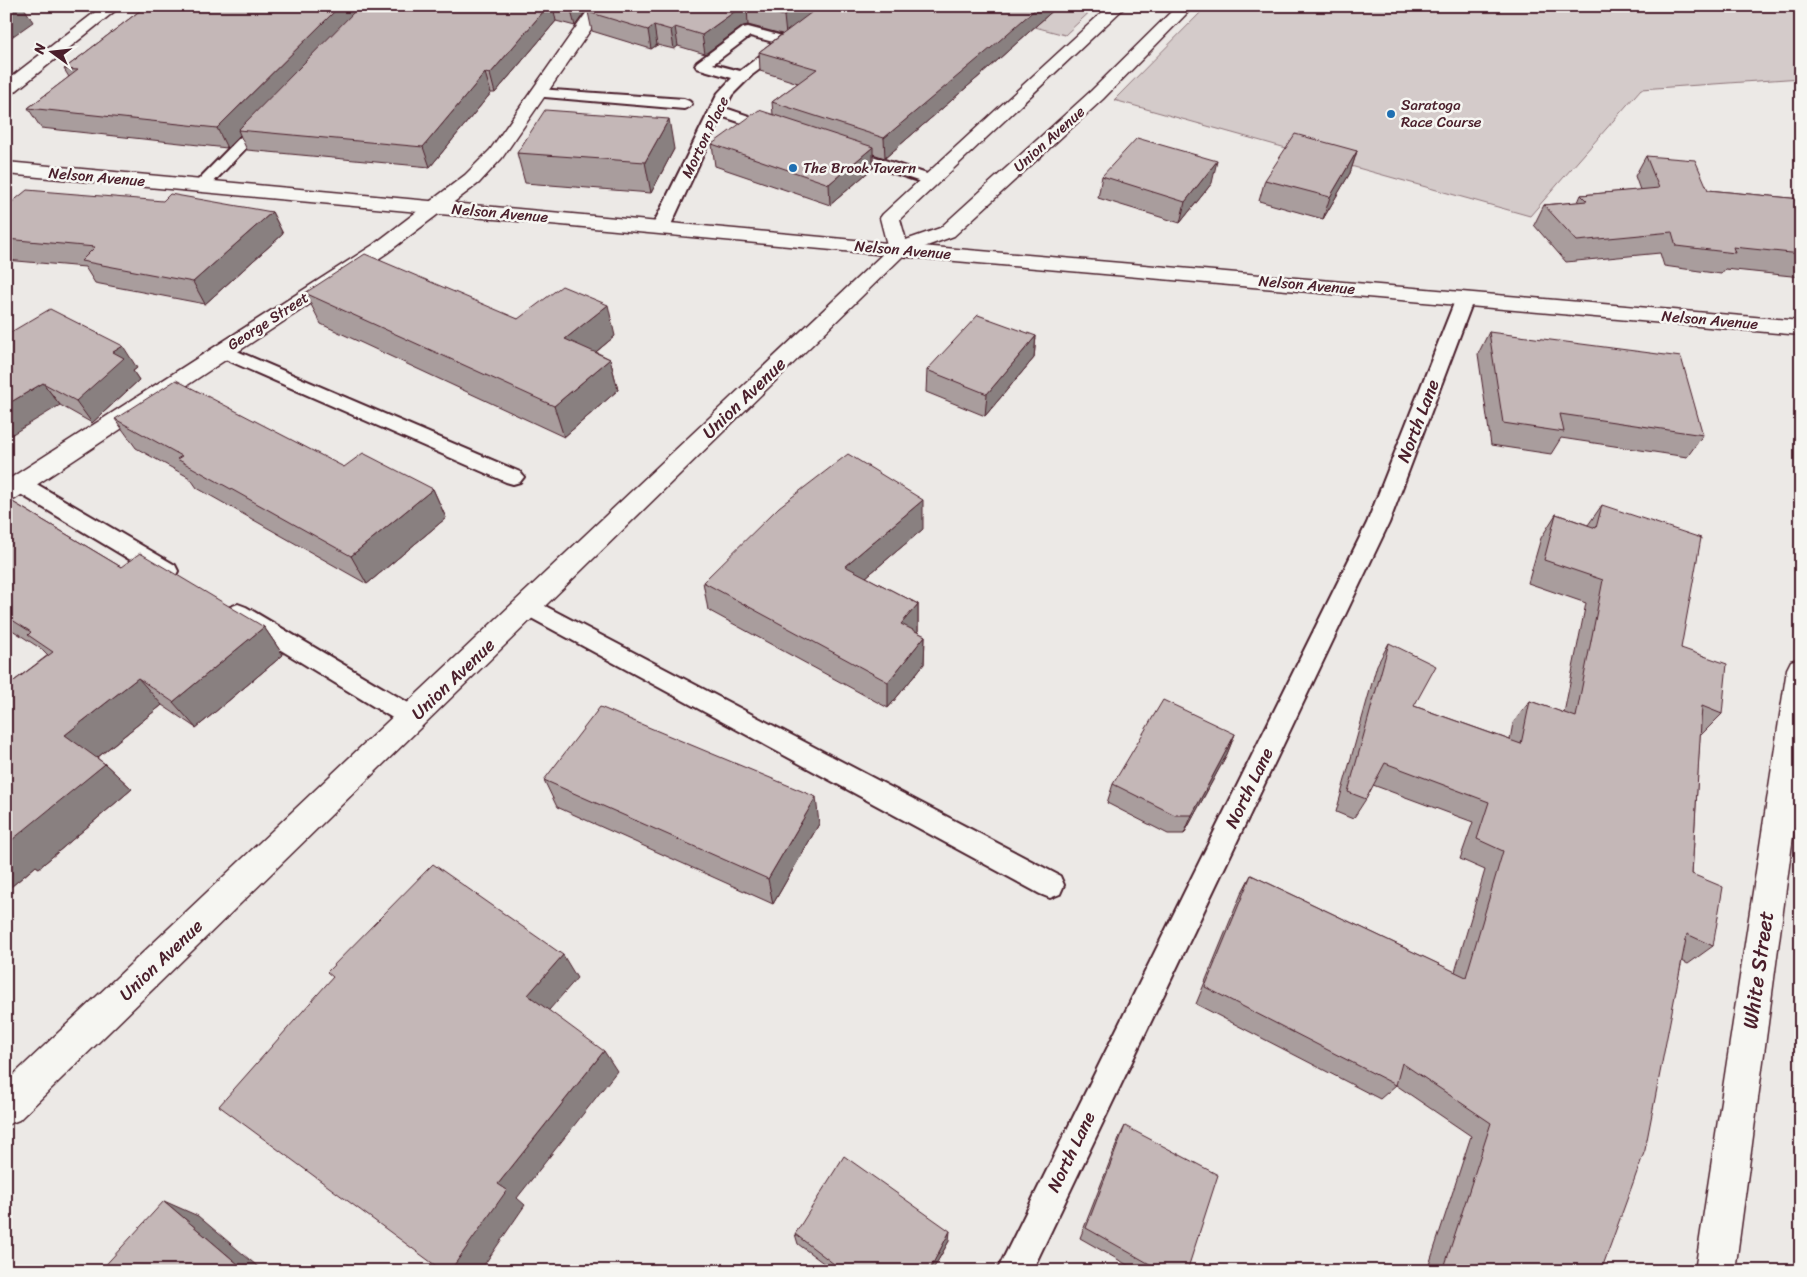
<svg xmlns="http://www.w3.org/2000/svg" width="1807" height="1277" font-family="Sriracha,sans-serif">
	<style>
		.green { fill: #d4cbca; stroke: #8f757a }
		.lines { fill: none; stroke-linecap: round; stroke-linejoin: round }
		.service-casing { stroke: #4a1f2b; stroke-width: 4 }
		.minor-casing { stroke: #4a1f2b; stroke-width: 3 }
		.tertiary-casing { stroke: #4a1f2b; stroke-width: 3 }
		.secondary-casing { stroke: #4a1f2b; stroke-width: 3 }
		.service { fill: #f6f6f2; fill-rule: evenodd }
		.minor { fill: #f6f6f2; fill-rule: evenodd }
		.tertiary { fill: #f6f6f2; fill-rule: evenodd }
		.secondary { fill: #f6f6f2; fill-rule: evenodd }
		.wall { fill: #a99d9d; stroke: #4a1f2b }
		.shaded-wall { fill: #898080; stroke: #4a1f2b }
		.building { fill: #c4b7b7; stroke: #4a1f2b }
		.poi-dot { fill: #1f6fb2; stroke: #f6f6f2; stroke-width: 2 }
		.labels { text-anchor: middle; stroke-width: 5; stroke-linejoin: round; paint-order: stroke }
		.far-poi-label { font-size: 15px; fill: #4a1f2b; stroke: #f6f6f2; text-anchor: start }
		.far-street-label { font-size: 15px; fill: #4a1f2b; stroke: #f6f6f2 }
		.street-label { font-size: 18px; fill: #4a1f2b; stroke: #f6f6f2 }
		.near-street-label { font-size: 21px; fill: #4a1f2b; stroke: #f6f6f2 }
	</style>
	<rect width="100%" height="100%" fill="#ece9e6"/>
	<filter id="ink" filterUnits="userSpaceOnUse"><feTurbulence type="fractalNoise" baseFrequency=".02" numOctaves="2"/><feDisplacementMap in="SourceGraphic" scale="10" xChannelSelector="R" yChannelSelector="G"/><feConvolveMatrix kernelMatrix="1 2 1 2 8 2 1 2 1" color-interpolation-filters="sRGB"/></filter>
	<g filter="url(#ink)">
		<!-- green -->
		<g class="green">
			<path d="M956,6H1096L1065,35Z"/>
			<path d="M1207,6H1801V78L1641,89L1530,216L1114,100Z"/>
		</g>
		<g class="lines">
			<!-- service casing -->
			<g class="service-casing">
				<g id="service">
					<path d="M828,6H844L752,75L732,95L725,108L782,127L785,130L782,133H772L721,116L670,227L667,231H655L652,227L718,93L732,78L697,68L695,65L697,62L743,28L748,27L786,37ZM750,36L777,43L740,71L713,64Z"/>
					<path d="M538,89L684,99L689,101L692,104L689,107L684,109L533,96L531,93L533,90Z"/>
					<path d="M266,114L271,116L274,119L271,122L207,189H195L193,186L195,183L261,116Z"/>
					<path d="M842,146L936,177L938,180L936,183H924L836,154L834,151L836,148Z"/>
					<path d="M1465,293L1471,294L1474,298L1389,523L1032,1271H997L1367,523L1456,298L1459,294Z"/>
					<path d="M223,345L520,472L524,477L520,482L513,484L506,482L216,355L213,351L216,347Z"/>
					<path d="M20,477L28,479L175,565L178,571L175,577L167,580L159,577L12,489L9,484L12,479Z"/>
					<path d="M528,597L1060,876L1064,885L1060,894L1050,898L1040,894L520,612L516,606L520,600Z"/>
					<path d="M238,604L246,607L422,711L426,718L422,725L413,728L404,725L230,619L226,613L230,607Z"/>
				</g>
			</g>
			<!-- minor casing -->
			<g class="minor-casing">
				<g id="minor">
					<path d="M103,6H121L12,94L6,95V81Z"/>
					<path d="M591,6H607L502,158L479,183L387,253L15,499L6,502V481L373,245L465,175L490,150Z"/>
					<path d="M1801,658V776L1735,1271H1695L1787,669L1791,661Z"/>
				</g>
			</g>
			<!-- tertiary casing -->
			<g class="tertiary-casing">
				<path id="tertiary" d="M6,162L898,244L1801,321V335L898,256L6,174Z"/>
			</g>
			<!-- secondary casing -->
			<g class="secondary-casing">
				<path id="secondary" d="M1109,6H1126L900,219L906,240L940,228L1091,91L1177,6H1194L1103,99L954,236L905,254L19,1120L6,1125V1082L888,249L880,218L883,214Z"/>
			</g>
			<!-- service -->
			<use href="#service" class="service"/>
			<!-- minor -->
			<use href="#minor" class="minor"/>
			<!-- tertiary -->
			<use href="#tertiary" class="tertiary"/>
			<!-- secondary -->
			<use href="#secondary" class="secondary"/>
		</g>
		<!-- wall -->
		<g class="wall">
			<path d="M146,6H589L575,26L556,21L495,93H491L430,167L247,150L240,135L227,148L41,128L28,108L69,77L64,69Z"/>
			<path d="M592,6H1058L990,67L885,158L873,154V168L830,205L715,166L712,144L773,115L772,102L798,83L760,71L759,52L782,34L748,25L743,26L705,54L678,46L674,49L657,45L651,49L592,31L588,12Z"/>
			<path d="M674,149L651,193L525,183L517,153Z"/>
			<path d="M1357,151L1350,173L1323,219L1259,201L1265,180Z"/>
			<path d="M1646,156L1708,190L1801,199V277L1725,269L1721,274L1664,266L1660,253L1566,262L1534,225L1544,205L1578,202L1581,195L1640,190L1635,176Z"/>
			<path d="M1102,176L1212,183L1180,223L1098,198Z"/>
			<path d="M6,207L272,212L283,234L205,304L95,283L85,267L6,260Z"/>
			<path d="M305,293L518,319L615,336L596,352L610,359L618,390L564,437L321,324Z"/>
			<path d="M1489,332L1703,435L1687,457L1561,438L1551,454L1491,445L1478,354Z"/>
			<path d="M6,335L137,368L133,371L139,380L92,423L60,405Z"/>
			<path d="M1036,336L1034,358L985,416L926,392L927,370Z"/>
			<path d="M115,419L344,467L433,489L446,518L367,584L197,488L190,478L136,448Z"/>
			<path d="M6,498L121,567L264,627L283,655L196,728L162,705L97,758L105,764L132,789L39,868L36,866L6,891V687L48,655L43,650L6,626Z"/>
			<path d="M1602,505L1681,648L1722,714L1701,735H1700L1692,874L1713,946L1688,964L1682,961L1601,1271H1427L1471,1136L1396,1085L1380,1099L1196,1004L1241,894L1251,875L1455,972L1485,870L1460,859L1473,822L1373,785L1366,799L1353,819L1336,812L1377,665L1389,643L1414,706L1510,740L1513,723L1530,701L1564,713L1586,603L1528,583L1541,538L1556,514L1588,525Z"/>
			<path d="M923,529L866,577L918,604V631L917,632L925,636L924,664L888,708L708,610L703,582Z"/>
			<path d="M1235,734L1227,754L1184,834H1168L1107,803L1113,784Z"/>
			<path d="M544,780L819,824L773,904L557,807Z"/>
			<path d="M1125,1126L1187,1271H1138L1080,1238L1119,1138Z"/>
			<path d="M795,1234L949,1241L932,1271H834L798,1244Z"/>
		</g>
		<!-- shaded-wall -->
		<g class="shaded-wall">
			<path d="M15,6H23L33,22L6,41V12Z"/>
			<path d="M340,6H366L238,130L240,135L227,148L217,128Z"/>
			<path d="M548,6H553L556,21L495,93L490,74Z"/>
			<path d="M571,6H589L575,26L570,7Z"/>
			<path d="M747,6L748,25L743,26L705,54L702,35L741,7Z"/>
			<path d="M797,6H824L786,35L784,16Z"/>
			<path d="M1039,6H1058L990,67L885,158L884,138Z"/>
			<path d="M654,25L657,45L651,49L648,30Z"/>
			<path d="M675,27L678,46L674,49L671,30Z"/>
			<path d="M485,73L491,93L430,167L423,147Z"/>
			<path d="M669,119L674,149L651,193L645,162Z"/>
			<path d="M873,147V168L830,205L829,184Z"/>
			<path d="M1357,151L1350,173L1323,219L1330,197Z"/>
			<path d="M1217,161L1212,183L1180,223L1185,202Z"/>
			<path d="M272,212L283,234L205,304L193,282Z"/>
			<path d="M608,305L615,336L574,370L565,339Z"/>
			<path d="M1036,336L1034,358L985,416L987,394Z"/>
			<path d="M123,346L137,368L133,371L139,380L92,423L76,401L113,352Z"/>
			<path d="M610,359L618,390L564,437L554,406Z"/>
			<path d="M43,383L60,405L6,438V405Z"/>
			<path d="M433,489L446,518L367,584L351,556Z"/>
			<path d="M923,500V529L846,594L845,566Z"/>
			<path d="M918,604V631L901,651V624Z"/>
			<path d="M264,627L283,655L196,728L173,702Z"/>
			<path d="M925,636L924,664L888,708V682Z"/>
			<path d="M138,678L162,705L93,761L65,735Z"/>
			<path d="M1235,734L1227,754L1184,834L1192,815Z"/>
			<path d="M105,764L132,789L39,868L36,866L6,891V843Z"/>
			<path d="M816,797L819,824L773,904L768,879Z"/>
			<path d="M563,955L577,978L543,1017L528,995Z"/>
			<path d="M604,1051L617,1071L517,1198L525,1205L480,1271H450L498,1184Z"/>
			<path d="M164,1201L198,1216L263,1271H246Z"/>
			<path d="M950,1231L949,1241L932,1271H929Z"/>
		</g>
		<!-- building -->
		<g class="building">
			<path d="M6,6H15L6,12Z"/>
			<path d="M146,6H340L217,128L28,108L78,70L64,69Z"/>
			<path d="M360,6H548L490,74L485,73L423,147L238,130Z"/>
			<path d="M592,6H746L741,7L702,35L675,27L671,30L654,25L648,30L588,12Z"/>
			<path d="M747,6H797L784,16Z"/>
			<path d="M820,6H1039L991,48L884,138L772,102L817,69L759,52Z"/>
			<path d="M545,110L669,119L645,162L517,153Z"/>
			<path d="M759,110L873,147L829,184L712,144Z"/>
			<path d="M1295,134L1357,151L1330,197L1265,180Z"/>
			<path d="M1137,138L1217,161L1185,202L1102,176Z"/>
			<path d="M1646,156L1695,160L1708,190L1801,199V254L1733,247L1735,253L1676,246L1672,232L1577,241L1544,205L1587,201L1581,195L1659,188Z"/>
			<path d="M27,190L163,201L170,194L272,212L193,282L81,261L95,247L6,239V207Z"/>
			<path d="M365,254L518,319L562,286L608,305L565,339L610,359L554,406L305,293Z"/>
			<path d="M50,309L123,346L113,352L124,358L76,401L43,383L6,405V335Z"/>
			<path d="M978,315L1036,336L987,394L927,370Z"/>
			<path d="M1489,332L1681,357L1703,435L1560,414L1564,432L1503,423Z"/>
			<path d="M176,380L344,467L363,453L433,489L351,556L177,459L182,456L115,419Z"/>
			<path d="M848,454L923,500L845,566L918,604L901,624L925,636L888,682L703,582L779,507Z"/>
			<path d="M6,498L121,567L140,553L264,627L173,702L138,678L65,735L105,764L7,844L6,843V687L53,652L28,635L31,632L6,616Z"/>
			<path d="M1602,505L1701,538L1681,648L1727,664L1722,714L1702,706L1692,874L1723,887L1713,946L1687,934L1645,1150L1601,1271H1443L1491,1123L1402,1063L1396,1085L1205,987L1251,875L1466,977L1503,851L1477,839L1489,802L1385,763L1366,799L1348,792L1389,643L1436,666L1414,706L1521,744L1530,701L1576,717L1603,580L1544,560L1556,514L1596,528Z"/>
			<path d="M1163,700L1235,734L1192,815H1175L1113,784Z"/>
			<path d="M600,707L816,797L768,879L544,780Z"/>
			<path d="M433,864L563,955L528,995L604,1051L498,1184L507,1190L450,1271H443L219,1106L333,977L327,972Z"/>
			<path d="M1125,1126L1218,1175L1187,1271H1162L1086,1228Z"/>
			<path d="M844,1156L950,1231L929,1271H843L795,1234Z"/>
			<path d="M164,1201L246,1271H100Z"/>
		</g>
	</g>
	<!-- markers -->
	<g class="poi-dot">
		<circle cx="1391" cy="114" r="5"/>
		<circle cx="793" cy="168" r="5"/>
	</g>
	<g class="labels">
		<!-- far-poi labels -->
		<g class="far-poi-label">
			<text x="1401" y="110">Saratoga<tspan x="1401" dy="17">Race Course</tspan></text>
			<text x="803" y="173">The Brook Tavern</text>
		</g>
		<!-- far-street labels -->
		<g class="far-street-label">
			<text transform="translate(705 137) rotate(-64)" y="5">Morton Place</text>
			<text transform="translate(1049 139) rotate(-42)" y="5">Union Avenue</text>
			<text transform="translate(97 177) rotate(5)" y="5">Nelson Avenue</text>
			<text transform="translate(500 213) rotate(5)" y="5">Nelson Avenue</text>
			<text transform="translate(903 250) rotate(5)" y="5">Nelson Avenue</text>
			<text transform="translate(1307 285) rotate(5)" y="5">Nelson Avenue</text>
			<text transform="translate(1710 320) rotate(5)" y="5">Nelson Avenue</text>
			<text transform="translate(268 321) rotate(-33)" y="5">George Street</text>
		</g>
		<!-- street labels -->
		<g class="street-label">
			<text transform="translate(744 398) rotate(-44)" y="6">Union Avenue</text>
			<text transform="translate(1418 421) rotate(-69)" y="6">North Lane</text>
			<text transform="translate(453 679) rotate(-44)" y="6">Union Avenue</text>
			<text transform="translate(1249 788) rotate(-64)" y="6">North Lane</text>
			<text transform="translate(161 960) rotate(-44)" y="6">Union Avenue</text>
			<text transform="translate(1071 1152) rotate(-64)" y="6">North Lane</text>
		</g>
		<!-- near-street labels -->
		<g class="near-street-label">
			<text transform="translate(1758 970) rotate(-82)" y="7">White Street</text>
		</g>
	</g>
	<!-- margin -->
	<rect width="1807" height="1277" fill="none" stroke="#f6f6f2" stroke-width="25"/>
	<rect x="12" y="12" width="1782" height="1252" fill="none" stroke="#4a1f2b" stroke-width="2" filter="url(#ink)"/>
	<!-- north arrow -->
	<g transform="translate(52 52) rotate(285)" stroke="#f6f6f2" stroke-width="4" paint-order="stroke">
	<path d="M0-4L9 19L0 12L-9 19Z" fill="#4a1f2b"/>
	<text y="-8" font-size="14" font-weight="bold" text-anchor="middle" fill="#4a1f2b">N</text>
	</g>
</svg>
